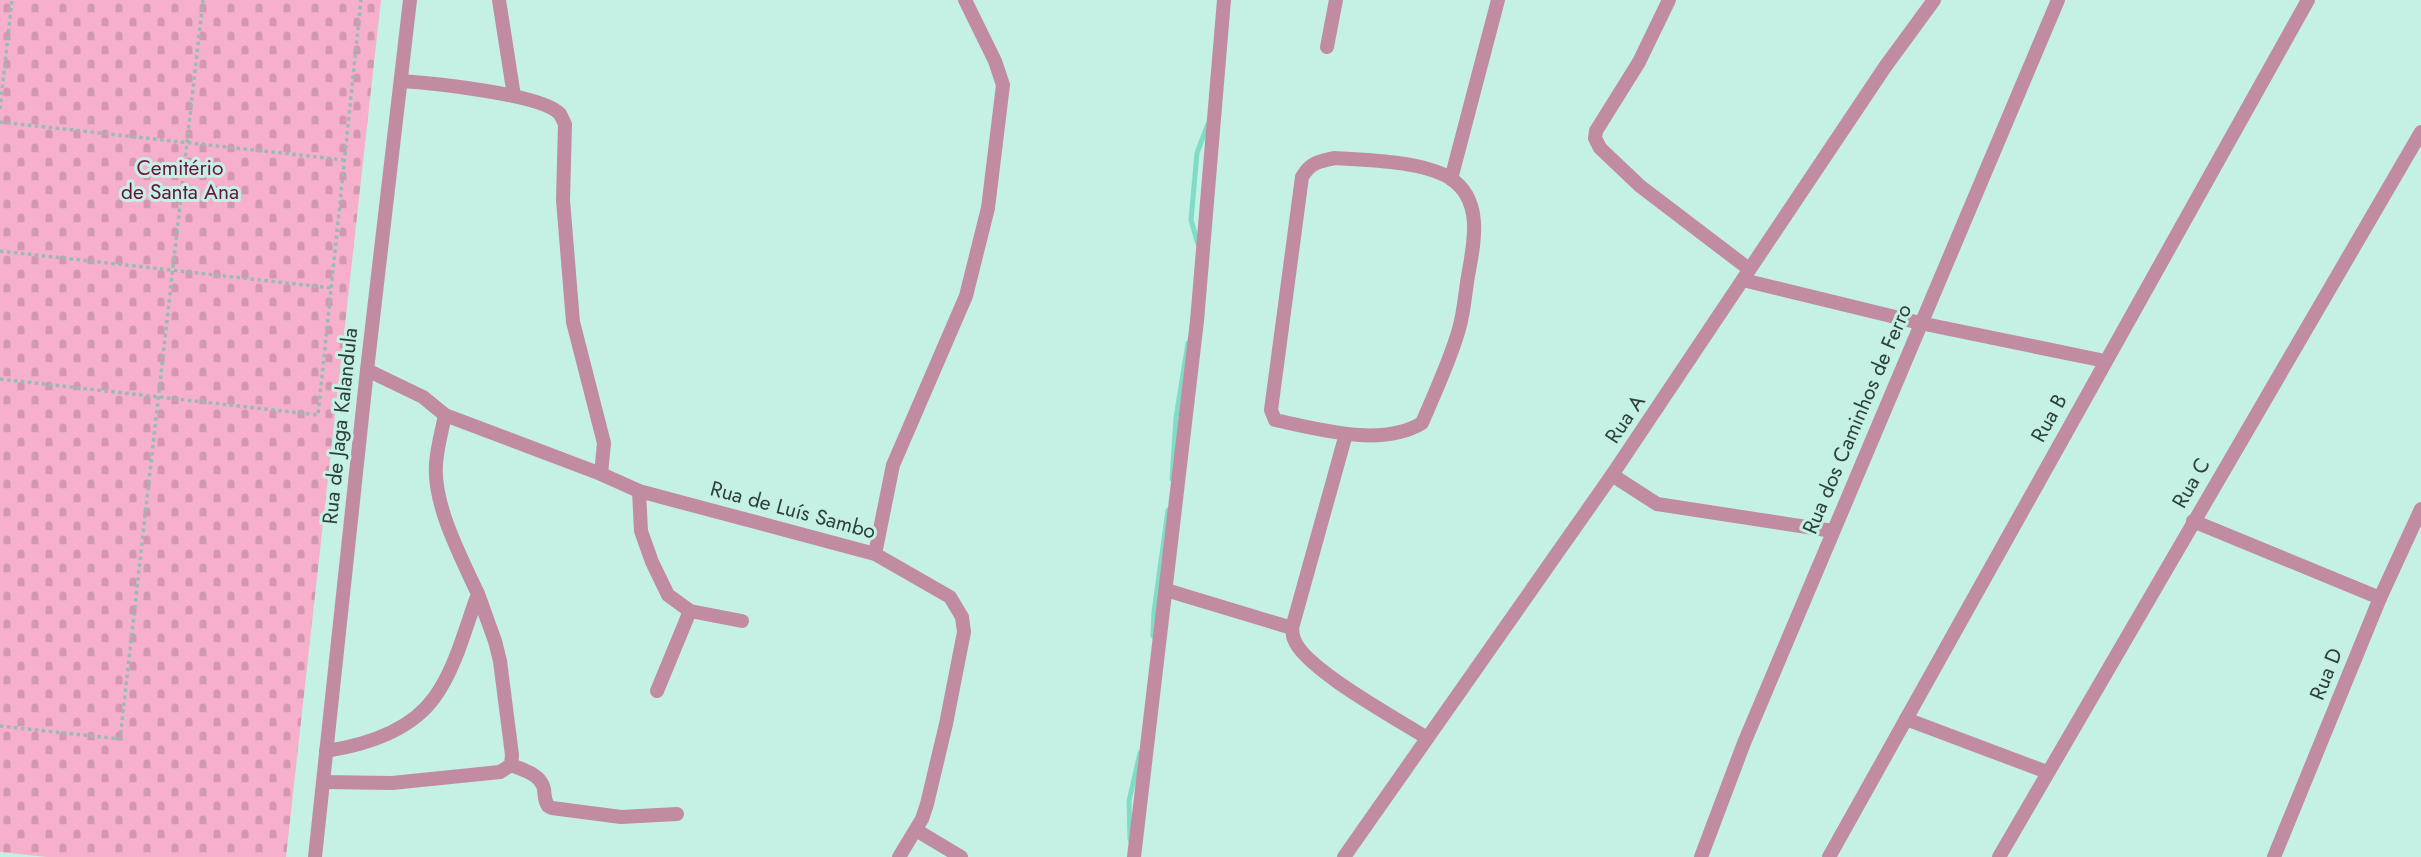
<svg xmlns="http://www.w3.org/2000/svg" width="2421" height="857" font-family="Jost,sans-serif">
	<style>
		.cemetery { fill: url(#cemetery-stones) }
		.lines { fill: none; stroke-linecap: round; stroke-linejoin: round }
		.stream { stroke: #7fdcc5; stroke-width: 5 }
		.path { stroke: #98bcb1; stroke-width: 3.5; stroke-dasharray: 3.5 3.5; stroke-linecap: butt }
		.street { stroke: #c18ca1; stroke-width: 14 }
		.labels { text-anchor: middle; stroke-width: 6; stroke-linejoin: round; paint-order: stroke }
		.park-label { font-size: 21px; fill: #691441; stroke: #c5f1e4 }
		.street-label { font-size: 21px; fill: #2e403b; stroke: #c5f1e4 }
	</style>
	<defs>
		<pattern id="cemetery-stones" width="16" height="16" patternUnits="userSpaceOnUse" patternTransform="scale(1.75)"><rect width="16" height="16" fill="#f6b0cc"/><path d="M2 7V4a2 2 0 0 1 4 0v3zM10 15v-3a2 2 0 0 1 4 0v3z" fill="#d398b0"/></pattern>
	</defs>
	<rect width="100%" height="100%" fill="#c5f1e4"/>
	<!-- cemetery -->
	<path class="cemetery" d="M0,0H381L286,857H47L0,852Z"/>
	<g class="lines">
		<!-- stream -->
		<g class="stream">
			<path d="M1198,244L1191,220L1197,153L1208,124"/>
			<path d="M1172,479L1176,418L1188,343"/>
			<path d="M1153,636L1154,612L1168,510"/>
			<path d="M1130,840L1129,801L1140,753"/>
		</g>
		<!-- path -->
		<g class="path">
			<path d="M0,109L12,0"/>
			<path d="M0,122L345,160"/>
			<path d="M0,251L332,288"/>
			<path d="M0,379L318,415L361,0"/>
			<path d="M0,726L120,739L203,0"/>
		</g>
		<!-- street -->
		<g class="street">
			<path d="M499,0L514,96"/>
			<path d="M1669,0L1639,62L1596,131L1595,138L1600,148L1640,186L1749,269"/>
			<path d="M1327,47L1336,0"/>
			<path d="M401,81C431,83 542,94 560,114C561,115 564,123 565,124L563,200L573,322L604,443L601,474"/>
			<path d="M1335,158C1367,160 1422,161 1450,178C1484,200 1474,243 1468,276C1465,294 1464,312 1459,329C1450,361 1435,392 1422,423C1381,448 1319,429 1275,420L1271,410L1302,177C1310,163 1319,161 1335,158Z"/>
			<path d="M1451,179L1498,0"/>
			<path d="M1743,280L1920,323L2105,361"/>
			<path d="M367,370L423,397L445,415L601,474L639,491L875,554L950,597L962,617L964,632L946,724L927,804L922,819L899,857"/>
			<path d="M1346,434L1292,628C1293,631 1292,635 1294,639C1303,668 1399,720 1427,738"/>
			<path d="M1612,475L1657,504L1833,531"/>
			<path d="M639,491L641,531L652,562L668,595L690,611L742,621"/>
			<path d="M2193,521L2380,598"/>
			<path d="M875,554L893,465L966,296L988,208L1003,85L995,61L965,0"/>
			<path d="M1166,590L1292,628"/>
			<path d="M657,691L690,611"/>
			<path d="M1906,719L2047,772"/>
			<path d="M326,751C365,745 410,731 434,698C456,668 465,628 478,594C461,557 433,505 436,464C437,447 442,431 445,415"/>
			<path d="M511,765C523,770 541,774 544,789C545,796 544,800 548,806L552,808L621,817L677,814"/>
			<path d="M323,782L392,783L500,772L511,765L512,755L500,661L495,641L478,594"/>
			<path d="M916,830L961,857"/>
			<path d="M315,857L367,370L410,0"/>
			<path d="M1134,857L1197,321L1224,0"/>
			<path d="M1344,857L1612,475L1885,67L1934,0"/>
			<path d="M1701,857L1744,743L2058,0"/>
			<path d="M1829,857L2308,0"/>
			<path d="M1999,857L2421,132"/>
			<path d="M2274,857L2380,598L2421,509"/>
		</g>
	</g>
	<g class="labels">
		<!-- park labels -->
		<g class="park-label">
			<text x="180" y="175">Cemitério<tspan x="180" dy="24">de Santa Ana</tspan></text>
		</g>
		<!-- street labels -->
		<g class="street-label">
			<text transform="translate(2049 418) rotate(-61)" y="7">Rua B</text>
			<text transform="translate(1625 419) rotate(-56)" y="7">Rua A</text>
			<text transform="translate(1857 419) rotate(-67)" y="7">Rua dos Caminhos de Ferro</text>
			<text transform="translate(340 426) rotate(-84)" y="7">Rua de Jaga Kalandula</text>
			<text transform="translate(2191 483) rotate(-60)" y="7">Rua C</text>
			<text transform="translate(793 510) rotate(15)" y="7">Rua de Luís Sambo</text>
			<text transform="translate(2326 674) rotate(-68)" y="7">Rua D</text>
		</g>
	</g>
</svg>
